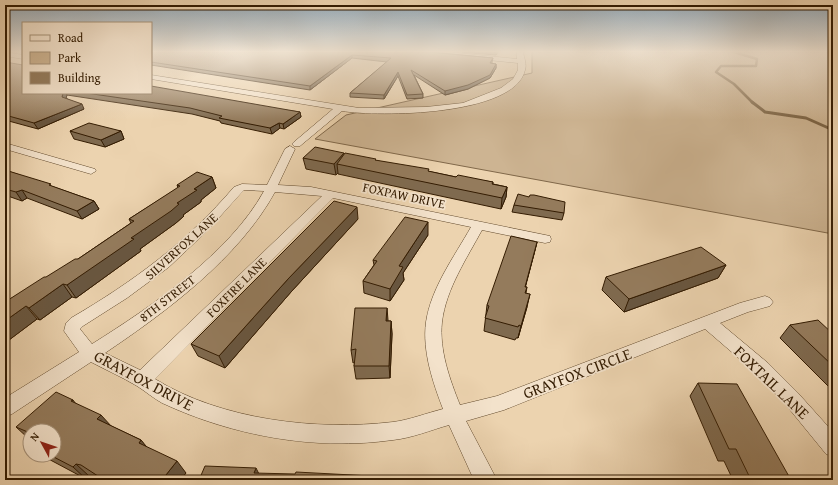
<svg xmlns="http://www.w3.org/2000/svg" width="838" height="485" font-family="'Gentium Book Plus',serif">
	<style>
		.green { fill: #cdb492; stroke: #80684a }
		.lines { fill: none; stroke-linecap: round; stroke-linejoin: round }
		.stream-far1 { stroke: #7d6546; stroke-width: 2.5 }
		.stream { stroke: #7d6546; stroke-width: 3 }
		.minor-casing { stroke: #624a2d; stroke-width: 1 }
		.minor { fill: #f3e2cb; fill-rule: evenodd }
		.rail { stroke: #341c02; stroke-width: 1.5; stroke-dasharray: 4 4; stroke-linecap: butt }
		.wall { fill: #7f6a4f; stroke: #341c02 }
		.shaded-wall { fill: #685640; stroke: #341c02 }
		.building { fill: #947b5c; stroke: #341c02 }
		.labels { text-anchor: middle; stroke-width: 3.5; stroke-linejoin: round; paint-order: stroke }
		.street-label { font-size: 13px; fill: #341c02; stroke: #f3e2cb }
		.near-street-label { font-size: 16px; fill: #341c02; stroke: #f3e2cb }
	</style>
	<rect width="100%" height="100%" fill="#ecd3af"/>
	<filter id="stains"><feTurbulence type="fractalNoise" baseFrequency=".005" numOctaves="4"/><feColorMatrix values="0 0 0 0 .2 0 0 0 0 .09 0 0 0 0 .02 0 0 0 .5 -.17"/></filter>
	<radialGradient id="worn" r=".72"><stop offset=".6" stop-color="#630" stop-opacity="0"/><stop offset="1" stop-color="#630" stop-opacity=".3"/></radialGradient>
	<!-- green -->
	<path class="green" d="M532,52H833V234L315,139L346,115L532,73Z"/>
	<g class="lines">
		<!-- stream-far1 -->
		<path class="stream-far1" d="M734,52L757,59L756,66H721L716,72L734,84L753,103"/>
		<!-- stream -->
		<path class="stream" d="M752,102L765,112L806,118L833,130"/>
		<!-- minor casing -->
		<g class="minor-casing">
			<g id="minor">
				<path d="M5,52L23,55V59L5,56Z"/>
				<path d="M426,52H448L517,59V52H523C524,57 527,65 525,70C515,116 378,117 342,111L300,146H294L292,144L294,142L333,109L151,79V75L359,108L426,107L463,103L501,88L513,79L518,70V63L429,54Z"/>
				<path d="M5,143L95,169L96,171L91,174L5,149Z"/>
				<path d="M290,146L295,149L278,185L311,187L550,236L551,239L550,242L545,243L482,230C467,258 446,289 442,322C439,350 450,380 460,405L497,396L740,303L765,296L770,298L773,302L770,306L748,312L720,323L768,363L798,393L833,432V457L826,454L786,405L756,373L705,329L504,410L466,421L497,480H474L449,425C431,430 412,438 393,440C315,451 233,436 162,403C153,398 145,391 137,386C122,377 106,370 91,362L12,414L5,417V398L79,352L64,331L66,323L71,318C133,282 188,241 234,187L242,184L267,185L285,149ZM244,190L264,191C230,253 151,307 92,344L80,329L83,326L127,298L169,267L207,231ZM275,192L322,196L140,370L105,353C166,312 239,258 275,192ZM333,198L471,227C454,257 431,288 426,322C422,351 433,383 443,409C427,413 409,420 393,422C317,431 221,420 155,379Z"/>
			</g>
		</g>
		<!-- minor -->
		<use href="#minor" class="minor"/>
		<!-- rail -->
		<path class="rail" d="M826,52L833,55"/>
	</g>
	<!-- wall -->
	<g class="wall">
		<path d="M151,52H429L493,58L492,62V64H496V68L490,78L468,89L445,95L414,75L423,94V98L407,99L398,76L384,99L350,97V93L387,62L352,58L310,90L151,65Z"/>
		<path d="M462,52H498L496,55Z"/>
		<path d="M5,62L23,93H151L300,112L301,117L284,129L280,128L272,134L221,123L220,121L192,114L67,95L66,98L84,109L38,129L5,120Z"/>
		<path d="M70,131H121L124,139L105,147L74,139Z"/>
		<path d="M344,154L456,177L493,182V184L507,187L506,197L501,209L338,174V173L336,175L306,169L303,158Z"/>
		<path d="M5,170L94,201L99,209L82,219L27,198L22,201L5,195Z"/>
		<path d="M212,177L216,188L201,200V202L183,215L184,216L176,223L140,249L141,251L76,298L72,297L40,320L37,319L5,343V302L78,259L131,223L129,219L178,188L177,185Z"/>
		<path d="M529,197L564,213L562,220L512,212L514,205Z"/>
		<path d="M358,219L291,292L225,368L198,356L191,344Z"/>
		<path d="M428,235L403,273L404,280L390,301L364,293L363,281L374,265L373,260Z"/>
		<path d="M537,242L534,254L525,287H527L526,293L527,307L518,338H516L515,340L484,331L487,305Z"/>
		<path d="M726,265L718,278L624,312L602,290L606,277Z"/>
		<path d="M388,321H391L392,334L390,378L356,379L354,366L355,362L353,363L351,350Z"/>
		<path d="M790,325L833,334V391L780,338Z"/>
		<path d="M698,383L791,480H733L724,461H718L690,396Z"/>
		<path d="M73,400L76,404L111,426L141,440L146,447L186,473L180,480H98L93,477L89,476L86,479L41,455H54L30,431V446L24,441L28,438L16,427Z"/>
	</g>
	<!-- shaded-wall -->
	<g class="shaded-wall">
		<path d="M352,55V58L310,90V86Z"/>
		<path d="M496,64V68L490,78L468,89L445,95V91Z"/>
		<path d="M398,72V76L384,99V95Z"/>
		<path d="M63,93H66L67,95L65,102L62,97Z"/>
		<path d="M82,104L84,109L38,129L34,123Z"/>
		<path d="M300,112L301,117L284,129L283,124Z"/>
		<path d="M279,123L280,128L272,134L270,128Z"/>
		<path d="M121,131L124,139L105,147L101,140Z"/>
		<path d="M344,153L346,164H337L338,173L336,175L334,164Z"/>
		<path d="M212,177L216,188L201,200V202L183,215L184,216L176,223L140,249L141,251L76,298L67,285L177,203L194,189Z"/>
		<path d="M507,187L506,197L501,209L502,198Z"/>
		<path d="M22,190L27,198L22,201L16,192Z"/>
		<path d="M94,201L99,209L82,219L77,211Z"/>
		<path d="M357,207L358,219L291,292L225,368L219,356L288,279Z"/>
		<path d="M428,222V235L403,273L404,280L390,301V289L399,266Z"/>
		<path d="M537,242L534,254L522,300L525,287Z"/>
		<path d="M726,265L718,278L624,312L629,299Z"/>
		<path d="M63,284L72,297L40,320L29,308Z"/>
		<path d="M530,294L527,307L518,338L521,326Z"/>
		<path d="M26,306L37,319L5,343V321Z"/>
		<path d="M387,308L388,320L387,334L386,321Z"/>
		<path d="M391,321L392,334L390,378L389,366Z"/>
		<path d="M101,415L112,427L97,419Z"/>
		<path d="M141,440L151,452L139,443Z"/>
		<path d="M177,461L186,473L180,480H162Z"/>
		<path d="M76,464L89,476L86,479L73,467Z"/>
		<path d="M256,468L262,480L254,473Z"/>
	</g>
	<!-- building -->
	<g class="building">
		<path d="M151,52H429L493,58L490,63L496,64L490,75L468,85L445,91L411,70L423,94L407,95L398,72L384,95L350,93L391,58L352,55L310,86L151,62Z"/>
		<path d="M5,62L23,65V93H63L62,97L82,104L34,123L5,115Z"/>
		<path d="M151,86L300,112L283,124L279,123L270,128L219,118L222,116L190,108L86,93H151Z"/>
		<path d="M89,123L121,131L101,140L70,131Z"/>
		<path d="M315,147L344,153L334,164L303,158Z"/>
		<path d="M345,153L376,159L375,160L429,169L428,171L456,177L458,175L493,182L492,184L507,187L502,198L337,164Z"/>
		<path d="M5,170L51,184L49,185L94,201L77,211L22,190L16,192L5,189Z"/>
		<path d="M197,172L212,177L194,189L197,190L177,203L179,204L171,211L131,238L134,239L67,285L63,284L29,308L26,306L5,321V302L44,277H46L75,259H78L134,221L129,219L180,186L177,185Z"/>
		<path d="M518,194L529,197L530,195H534L565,202L564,213L514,205Z"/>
		<path d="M334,201L357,207L288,279L219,356L191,344Z"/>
		<path d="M405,217L428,222L399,266L403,267L390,289L363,281L377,261L373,260Z"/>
		<path d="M511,236L537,242L525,287H527L525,293L530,294L521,326L519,325L518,327L485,318L489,306L487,305Z"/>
		<path d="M701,247L726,265L629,299L606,277L634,268Z"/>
		<path d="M355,308H387L386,321H391L389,366H354L356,349L351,350Z"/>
		<path d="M818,320L833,334V366L790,325Z"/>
		<path d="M698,383L737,384L791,480H751L736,449H729Z"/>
		<path d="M56,392L73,400L71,401L101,415L97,419L141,440L139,443L177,461L162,480H104L81,465L76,464L73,467L50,455H54V431H30V433L16,427Z"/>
		<path d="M30,436V444L24,441Z"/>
		<path d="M205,466L256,468L254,473L295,474L296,472L371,476V480H199Z"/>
	</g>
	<!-- sky -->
	<linearGradient id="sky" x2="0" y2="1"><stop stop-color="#90a8ba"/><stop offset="0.43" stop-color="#f6ebdb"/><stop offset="1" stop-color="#f6ebdb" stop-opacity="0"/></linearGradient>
	<rect width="838" height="120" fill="url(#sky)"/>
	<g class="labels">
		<!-- street labels -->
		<g class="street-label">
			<text transform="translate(404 195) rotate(12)" y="5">FOXPAW DRIVE</text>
			<text transform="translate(181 246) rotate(-42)" y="5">SILVERFOX LANE</text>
			<text transform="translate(236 287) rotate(-45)" y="5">FOXFIRE LANE</text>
			<text transform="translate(167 298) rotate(-38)" y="5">8TH STREET</text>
		</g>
		<!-- near-street labels -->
		<g class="near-street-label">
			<text transform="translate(577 373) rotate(-21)" y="6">GRAYFOX CIRCLE</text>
			<text transform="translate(144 380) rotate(28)" y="6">GRAYFOX DRIVE</text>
			<text transform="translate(772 382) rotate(44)" y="6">FOXTAIL LANE</text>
		</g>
	</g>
	<!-- margin -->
	<rect width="838" height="485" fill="none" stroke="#ecd3af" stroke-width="20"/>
	<rect x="6" y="6" width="826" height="473" fill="none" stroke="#341c02" stroke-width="2"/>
	<rect x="10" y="10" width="818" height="465" fill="none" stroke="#341c02"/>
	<!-- legend -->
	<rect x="22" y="22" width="130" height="72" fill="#f3e2cb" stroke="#a7937b"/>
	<rect x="30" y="35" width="20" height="6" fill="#f3e2cb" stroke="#a7937b"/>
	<text x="58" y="42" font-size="12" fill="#341c02">Road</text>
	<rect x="30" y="52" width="20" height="12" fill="#cdb492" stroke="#a7937b"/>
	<text x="58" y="62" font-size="12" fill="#341c02">Park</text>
	<rect x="30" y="72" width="20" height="12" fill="#947b5c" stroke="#a7937b"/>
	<text x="58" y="82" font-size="12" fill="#341c02">Building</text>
	<!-- north arrow -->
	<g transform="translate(42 443) rotate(310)"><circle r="19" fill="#f3e2cb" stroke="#a7937b"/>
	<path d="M0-3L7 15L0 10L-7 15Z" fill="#8f2418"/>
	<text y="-6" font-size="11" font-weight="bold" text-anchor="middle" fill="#341c02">N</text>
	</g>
	<rect width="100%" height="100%" filter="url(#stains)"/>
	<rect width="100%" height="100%" fill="url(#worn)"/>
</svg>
